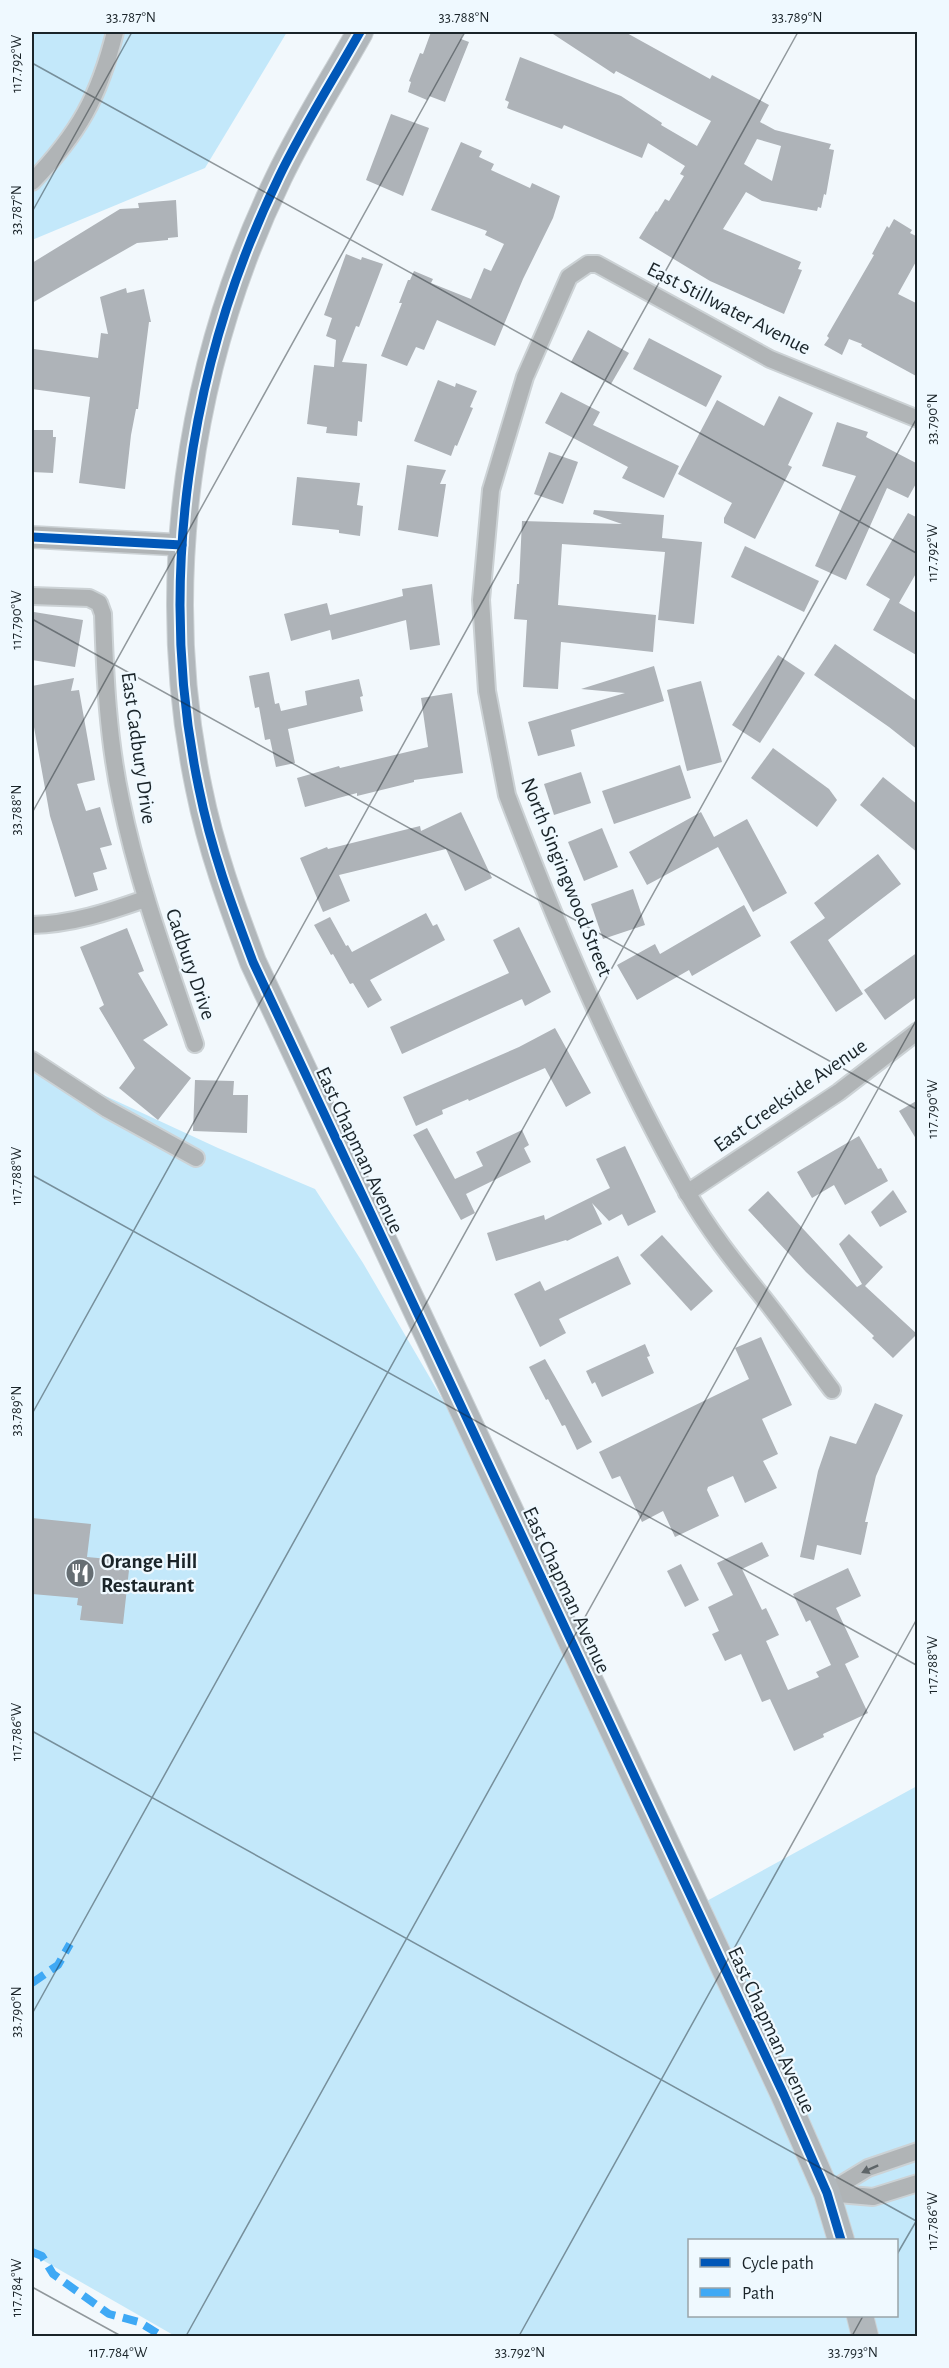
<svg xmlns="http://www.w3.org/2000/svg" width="949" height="2368" font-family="'Alegreya Sans',sans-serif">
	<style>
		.green { fill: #c3e8fa; fill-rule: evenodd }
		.building { fill: #aeb3b8; fill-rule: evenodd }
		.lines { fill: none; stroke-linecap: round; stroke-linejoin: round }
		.minor-casing { stroke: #ccd2d5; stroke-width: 20 }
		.tertiary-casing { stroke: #ccd2d5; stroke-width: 24 }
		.primary-casing { stroke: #ccd2d5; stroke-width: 28 }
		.minor { stroke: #b0b4b6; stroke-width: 16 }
		.tertiary { stroke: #b0b4b6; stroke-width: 21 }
		.primary { stroke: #b1b7bb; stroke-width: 26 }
		.quiet { stroke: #3fa9f5; stroke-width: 8; stroke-dasharray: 15 8; stroke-linecap: butt }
		.cycleway-casing { stroke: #eff9ff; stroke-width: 13 }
		.cycleway { stroke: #0057b8; stroke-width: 9 }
		.oneway { fill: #5e6568 }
		.ticks { fill: none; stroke: #1a2429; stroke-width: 1.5; stroke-opacity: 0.45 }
		.labels { text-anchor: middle; stroke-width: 4.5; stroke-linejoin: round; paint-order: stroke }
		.street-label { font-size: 21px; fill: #1a2429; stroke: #eff9ff }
		.poi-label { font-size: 21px; font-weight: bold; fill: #1a2429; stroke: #eff9ff; text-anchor: start }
		.neatline { fill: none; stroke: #1a2429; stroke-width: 2 }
		.ticks-label { font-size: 15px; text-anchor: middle; fill: #1a2429 }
	</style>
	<rect width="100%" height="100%" fill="#f2f8fc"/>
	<!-- green -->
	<g class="green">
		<path d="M32,32H287L205,168L32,240Z"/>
		<path d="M32,1062L218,1148L315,1189L363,1263L538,1563L703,1903L917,1786V2336H175L32,2254ZM690,2240H896V2316H690Z"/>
	</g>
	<!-- building -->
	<g class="building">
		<path d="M431,32H464L461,39L469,42L445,102L429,96L427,100L408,92L411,82L409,81L420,53L423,54Z"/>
		<path d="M550,32H625L710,79L712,75L769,105L760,122L775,130L831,144L829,149L834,150L826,195L824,194L821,208L818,207L817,211L762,201L746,192L723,229L801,262L798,269L802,270L784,314L710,281L639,238L656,211L657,212L665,199L669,201L684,176L680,174L685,166L648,143L642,158L564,125L562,129L507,108L509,102L505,100L520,57L621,96L662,123L661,125L697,146L711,121L616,71L614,74ZM757,139L781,146L772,181L744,164Z"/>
		<path d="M391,114L429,128L403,196L366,180Z"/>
		<path d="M461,142L482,151L479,157L494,164L491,170L530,188L532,183L560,196L553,218L523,279L495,346L437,320L424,350L416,347L407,366L381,356L402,303H399L408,280H410L414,271L433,279L431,283L471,299L484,268L491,271L504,244L485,235L487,231L431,210Z"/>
		<path d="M176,200L178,237L168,238V240L137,243L32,303V263L120,209L139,208L138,203Z"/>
		<path d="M894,219L912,230L910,233L918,237V258L898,294L918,304V377L861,346L862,344L849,339L842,355L824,345L829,338L827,336L874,255L872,254L887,226L889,228Z"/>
		<path d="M346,254L361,260L362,257L383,264L359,327L356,326L342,362L367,364L362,422L358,421L357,436L326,433L327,427L307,424L314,365L334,367L336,340L326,336L332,318L324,315Z"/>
		<path d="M126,288L127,293L144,289L151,322H149L138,409H136L131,435L125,489L79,483L90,397L32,389V365L34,349L98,358L101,333L108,334L100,297Z"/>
		<path d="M588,330L629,353L611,384L571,362Z"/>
		<path d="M649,338L722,376L706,407L633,369Z"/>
		<path d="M438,380L455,387L456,383L477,391L470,407L473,408L457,446L455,445L451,456L414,441Z"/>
		<path d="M561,392L600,412L593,425L679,466L664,498L622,478L628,467L545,423Z"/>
		<path d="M779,396L813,413L788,465L792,467L755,539L724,523V518L732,503L678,474L717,400L764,426Z"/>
		<path d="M837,422L868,432L866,437L918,464V480L908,498L887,488L846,580L815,566L856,476L822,466Z"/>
		<path d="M33,430H53V437H56L53,473L32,472V434H33Z"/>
		<path d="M549,452L578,462L563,504L534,494Z"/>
		<path d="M407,465L446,470L440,484H446L438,537L398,530Z"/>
		<path d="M297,477L360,483L357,505L363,506L360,536L339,533V530L292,525Z"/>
		<path d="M594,510L664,515L662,538L702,542L694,624L658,620L665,552L562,544L558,605L656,615L653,652L561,642L558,689L523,687L527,620L514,619L517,584H519L522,521L622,524L593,514Z"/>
		<path d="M908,513L918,518V570L899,603L918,614V656L873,630L890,599L866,585Z"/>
		<path d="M745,546L819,581L804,612L731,577Z"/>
		<path d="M432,584L440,645L410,650L406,620L332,640L330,630L291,641L284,614L327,603L330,615L403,596L402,589Z"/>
		<path d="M34,612L83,620L75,667L32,660V629Z"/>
		<path d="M835,644L918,702V750L889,727L814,675Z"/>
		<path d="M778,655L805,673L760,743L732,725Z"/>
		<path d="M654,666L664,701L571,730L575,746L538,756L528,722L625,693L581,689Z"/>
		<path d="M269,672L275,704L279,703L281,711L307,705L305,691L359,679L363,696L360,697L363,711L288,729L295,763L276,767L270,739L265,740L259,707L255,708L249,676Z"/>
		<path d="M74,678L71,691L79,690L95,780L77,784L86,811L100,807L112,845L100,848L107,869L93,873L98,890L75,897L50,816L32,716V686Z"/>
		<path d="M701,681L722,762L687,771L667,690Z"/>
		<path d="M452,693L463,773L414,780V782L357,796V793L305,807L297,778L339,766L340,768L428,747L421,698Z"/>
		<path d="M773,748L829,789L837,800L817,827L751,778Z"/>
		<path d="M680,765L691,798L614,824L602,791Z"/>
		<path d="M581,772L591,803L554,815L544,784Z"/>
		<path d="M883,777L918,805V853L860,805Z"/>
		<path d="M461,812L492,878L465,891L446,849L339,875L350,901L323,912L300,858L327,847L328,849L420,826L421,831Z"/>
		<path d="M701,812L714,837L747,819L787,893L753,912L718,847L647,885L629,852Z"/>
		<path d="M602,828L618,867L584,881L568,842Z"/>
		<path d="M878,854L901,884L828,940L863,994L836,1012L790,942L825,918L814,903Z"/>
		<path d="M633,889L645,925L603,939L591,904Z"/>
		<path d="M744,905L761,936L692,976L689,970L637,1000L617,965L655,944L660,954Z"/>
		<path d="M426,913L433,926L437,924L445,940L370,980L382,1000L368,1008L353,983L350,984L333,954L331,955L314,925L330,917L346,946L348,945L352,952Z"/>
		<path d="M519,927L551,992L525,1006L522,999L402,1054L390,1027L509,973L493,940Z"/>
		<path d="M127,928L144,971L138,973L168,1025L143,1040L191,1078L158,1120L119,1088L135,1068L99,1008L104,1005L80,947Z"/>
		<path d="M918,952V996L885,1020L864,990Z"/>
		<path d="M555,1028L591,1093L566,1107L545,1068L469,1101L468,1099L442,1110L443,1114L416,1126L403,1097L519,1047Z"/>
		<path d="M195,1080L234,1081L233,1095H248L247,1133L193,1131Z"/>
		<path d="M918,1100V1142L899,1111Z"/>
		<path d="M427,1128L455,1179L483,1166L476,1152L522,1130L529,1145L524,1148L531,1162L466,1194L475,1213L461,1220L413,1135Z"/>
		<path d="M859,1136L878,1169L881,1168L888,1181L845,1205L834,1185L812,1198L797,1172Z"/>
		<path d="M625,1146L656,1212L628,1226L622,1214L609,1221L592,1203L602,1224L567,1241L566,1240L496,1261L487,1233L544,1215L545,1220L610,1188L596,1159Z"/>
		<path d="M893,1190L907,1212L880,1227L871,1212Z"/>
		<path d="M768,1191L857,1287L862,1284L839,1244L849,1234L883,1267L865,1286L917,1334L893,1358L872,1338L874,1336L806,1272L748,1210Z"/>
		<path d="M662,1235L713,1291L691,1311L640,1255Z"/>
		<path d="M618,1256L631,1284L559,1319L566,1333L540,1347L514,1294L540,1281L545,1291Z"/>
		<path d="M761,1337L792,1405L762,1419L778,1454L763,1461L777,1488L745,1503L733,1476L708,1487L707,1490L719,1516L675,1537L663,1511L642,1522L620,1476L612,1479L599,1452L749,1379L735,1348Z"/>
		<path d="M645,1344L650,1356L647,1357L654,1373L602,1397L595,1382L592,1384L586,1371Z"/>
		<path d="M545,1359L592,1442L577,1450L565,1425L562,1426L548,1399L546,1400L529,1367Z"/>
		<path d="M875,1403L903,1415L876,1476L865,1522H868L861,1555L817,1545L814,1560L800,1557L818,1471L830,1436L856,1444Z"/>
		<path d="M32,1518L91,1524L87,1557L130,1561L123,1624L80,1620L82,1606L77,1605L78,1598L32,1594Z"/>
		<path d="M762,1542L769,1556L742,1569L762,1610L766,1608L779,1635L766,1641L788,1690L819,1677L816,1672L831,1665L810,1620L806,1622L793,1594L848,1568L861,1596L836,1608L859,1657L845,1664L868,1713L823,1734L824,1737L794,1751L770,1699L762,1702L741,1654L725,1661L712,1634L719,1631L708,1607L733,1595L717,1563Z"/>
		<path d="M681,1564L699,1600L685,1607L667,1571Z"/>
	</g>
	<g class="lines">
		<!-- minor casing -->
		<g class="minor-casing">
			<g id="minor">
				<path d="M32,182C79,133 99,97 115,32"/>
				<path d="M32,596L89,598L99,603L103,614C105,677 108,739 121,800C138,884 168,964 195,1044"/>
				<path d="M32,925C72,924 108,912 145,899"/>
				<path d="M32,1060L107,1109L196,1158"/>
				<path d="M687,1193L839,1092L918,1031"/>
				<path d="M832,1390C808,1358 786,1326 761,1295C734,1262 708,1229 687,1192C616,1066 558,930 507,795L487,691L481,600L491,490L525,377L569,277L588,264H597L770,359L918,419"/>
				<path d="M827,2193L868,2168L918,2151"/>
				<path d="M827,2193L873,2197L918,2183"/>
			</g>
		</g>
		<!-- tertiary casing -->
		<g class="tertiary-casing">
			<path id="tertiary" d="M32,537L182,545"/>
		</g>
		<!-- primary casing -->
		<g class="primary-casing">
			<g id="primary">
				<path d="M360,32C333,80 303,127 279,177C188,364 156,585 199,789C211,849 232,906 253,962L784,2095L827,2193L841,2240"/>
				<path d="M860,2316L865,2336"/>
			</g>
		</g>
		<!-- minor -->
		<use href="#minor" class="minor"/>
		<!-- tertiary -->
		<use href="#tertiary" class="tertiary"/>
		<!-- primary -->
		<use href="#primary" class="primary"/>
		<!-- quiet -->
		<g class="quiet">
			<path d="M32,1983L58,1965L70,1944"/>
			<path d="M32,2252L42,2256L53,2274L109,2314L139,2322L162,2336"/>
		</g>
		<!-- cycleway casing -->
		<g class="cycleway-casing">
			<g id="cycleway">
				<path d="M360,32C333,80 303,127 279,177C188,364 156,585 199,789C211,849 232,906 253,962L784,2095L827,2193L841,2240"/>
				<path d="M32,537L182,545"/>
			</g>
		</g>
		<!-- cycleway -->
		<use href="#cycleway" class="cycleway"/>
	</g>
	<!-- one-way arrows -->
	<defs><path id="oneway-solid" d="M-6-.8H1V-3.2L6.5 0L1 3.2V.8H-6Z" transform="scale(1.5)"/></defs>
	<use class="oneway" href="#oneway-solid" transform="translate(870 2169) rotate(156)"/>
	<!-- ticks -->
	<path class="ticks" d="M32,63L918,554M32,212L132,32M32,619L918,1110M32,813L465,32M32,1175L918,1666M32,1414L798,32M32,1731L918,2222M32,2014L918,416M896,2256L918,2218M32,2287L121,2336M186,2336L918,1017M519,2336L918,1617M852,2336L863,2316"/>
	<!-- icons -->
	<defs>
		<g id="restaurant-disc" transform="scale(1.5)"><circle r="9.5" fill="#666e73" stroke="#eff9ff"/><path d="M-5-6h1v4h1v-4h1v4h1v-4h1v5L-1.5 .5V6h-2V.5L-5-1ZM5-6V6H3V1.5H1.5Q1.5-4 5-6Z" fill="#fff"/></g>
	</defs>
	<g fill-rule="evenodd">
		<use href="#restaurant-disc" x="80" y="1573"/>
	</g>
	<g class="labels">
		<!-- street labels -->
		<g class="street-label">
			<text transform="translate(729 308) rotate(27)" y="7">East Stillwater Avenue</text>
			<text transform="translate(139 748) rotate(82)" y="7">East Cadbury Drive</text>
			<text transform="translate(567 877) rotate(68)" y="7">North Singingwood Street</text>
			<text transform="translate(191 964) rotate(71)" y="7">Cadbury Drive</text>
			<text transform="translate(790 1095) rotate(-35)" y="7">East Creekside Avenue</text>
			<text transform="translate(360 1150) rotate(65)" y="7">East Chapman Avenue</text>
			<text transform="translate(567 1590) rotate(65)" y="7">East Chapman Avenue</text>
			<text transform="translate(772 2030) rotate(65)" y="7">East Chapman Avenue</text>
		</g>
		<!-- poi labels -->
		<g class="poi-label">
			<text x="101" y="1568">Orange Hill<tspan x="101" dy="24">Restaurant</tspan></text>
		</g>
	</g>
	<!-- border -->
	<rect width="949" height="2368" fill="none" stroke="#eff9ff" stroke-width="66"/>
	<!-- legend -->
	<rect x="688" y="2239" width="210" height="78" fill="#eff9ff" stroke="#9aa4a9" stroke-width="1.5"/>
	<rect x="700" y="2258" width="30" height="9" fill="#0057b8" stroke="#9aa4a9" stroke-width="1.5"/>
	<text x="742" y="2269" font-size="18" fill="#1a2429">Cycle path</text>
	<rect x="700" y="2288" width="30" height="9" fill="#3fa9f5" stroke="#9aa4a9" stroke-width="1.5"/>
	<text x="742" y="2299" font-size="18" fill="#1a2429">Path</text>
	<rect x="33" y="33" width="883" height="2302" class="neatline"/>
	<g class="ticks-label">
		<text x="131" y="22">33.787°N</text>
		<text x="464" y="22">33.788°N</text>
		<text x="797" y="22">33.789°N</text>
		<text transform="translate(16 64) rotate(-90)" y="5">117.792°W</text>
		<text transform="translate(16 210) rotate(-90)" y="5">33.787°N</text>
		<text transform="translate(932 419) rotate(-90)" y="5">33.790°N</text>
		<text transform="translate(932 553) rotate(-90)" y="5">117.792°W</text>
		<text transform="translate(16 620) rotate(-90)" y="5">117.790°W</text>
		<text transform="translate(16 810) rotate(-90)" y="5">33.788°N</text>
		<text transform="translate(932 1109) rotate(-90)" y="5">117.790°W</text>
		<text transform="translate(16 1176) rotate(-90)" y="5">117.788°W</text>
		<text transform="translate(16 1411) rotate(-90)" y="5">33.789°N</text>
		<text transform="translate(932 1665) rotate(-90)" y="5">117.788°W</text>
		<text transform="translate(16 1732) rotate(-90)" y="5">117.786°W</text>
		<text transform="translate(16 2012) rotate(-90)" y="5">33.790°N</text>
		<text transform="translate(932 2221) rotate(-90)" y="5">117.786°W</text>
		<text transform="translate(16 2288) rotate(-90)" y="5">117.784°W</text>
		<text x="118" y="2357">117.784°W</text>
		<text x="520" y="2357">33.792°N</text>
		<text x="853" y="2357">33.793°N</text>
	</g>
</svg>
